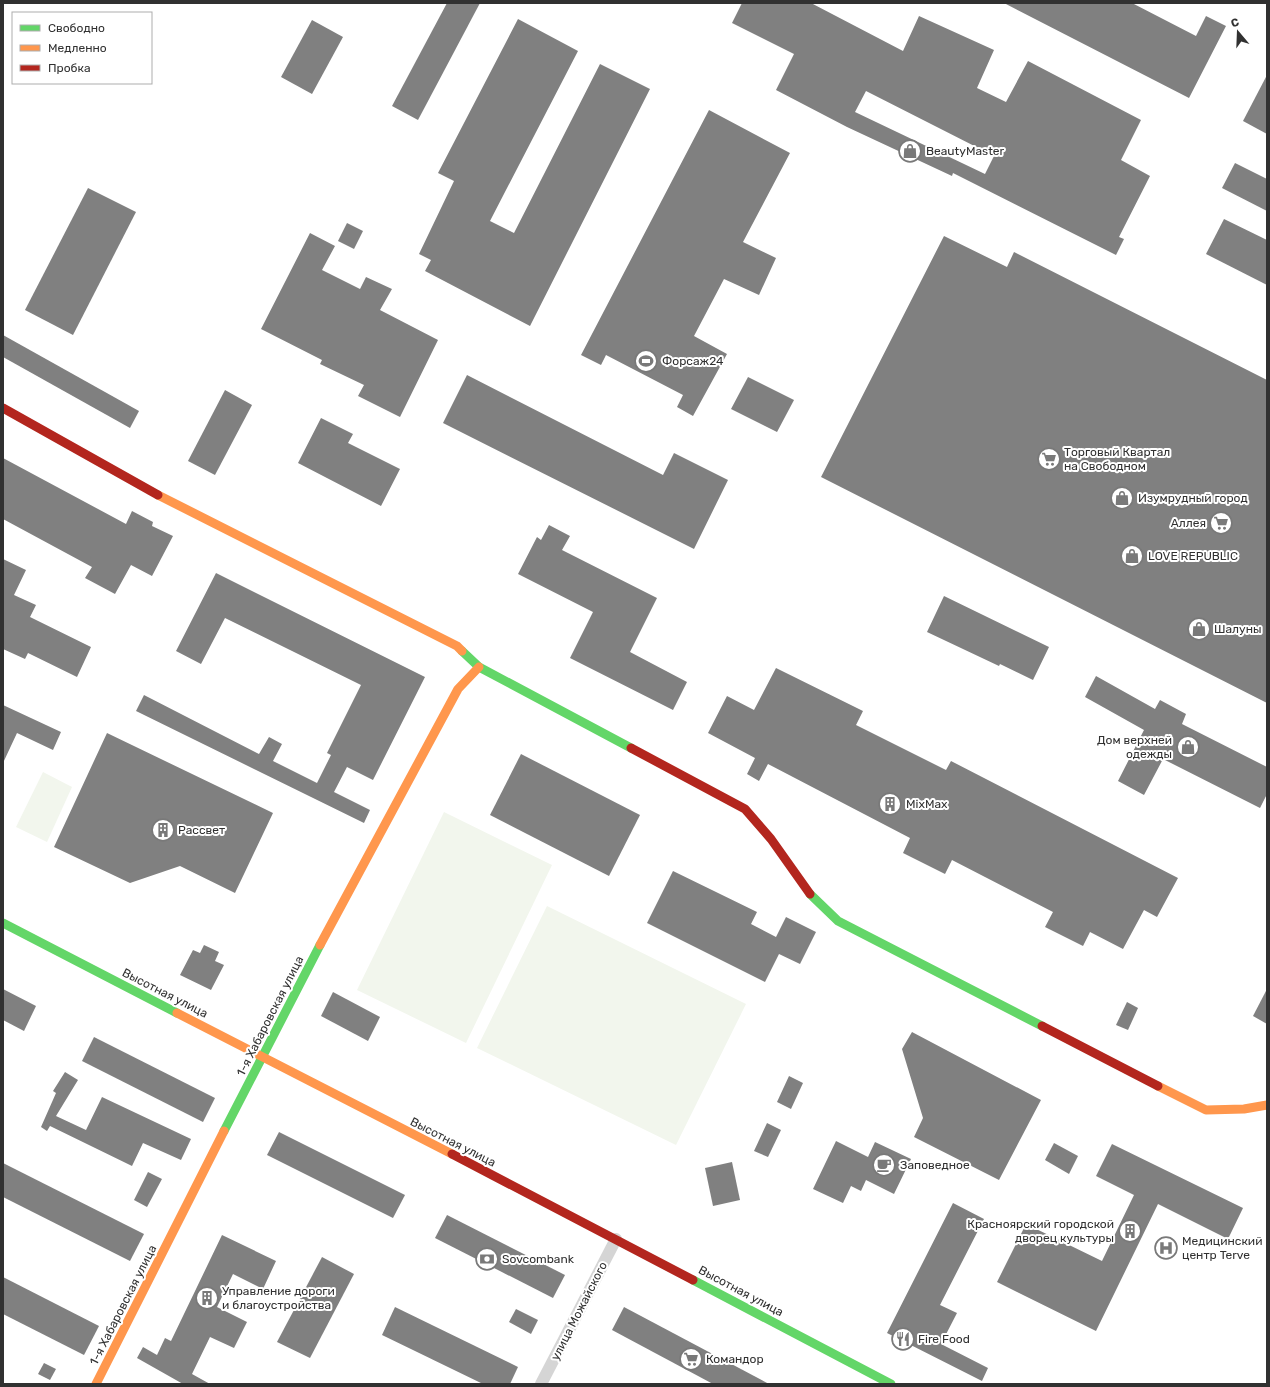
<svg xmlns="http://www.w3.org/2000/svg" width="1270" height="1387" font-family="Rubik,sans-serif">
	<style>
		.grass { fill: #f2f6ed }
		.building { fill: #808080; fill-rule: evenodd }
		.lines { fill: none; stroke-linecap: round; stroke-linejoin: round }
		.street { stroke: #d5d5d5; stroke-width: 12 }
		.fast { stroke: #63d668; stroke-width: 9 }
		.slow { stroke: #ff974d; stroke-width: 9 }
		.jam { stroke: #b3261e; stroke-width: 9 }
		.labels { text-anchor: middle; stroke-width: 4; stroke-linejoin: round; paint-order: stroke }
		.poi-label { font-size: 12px; fill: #313131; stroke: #fff; text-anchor: start }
		.street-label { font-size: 12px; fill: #313131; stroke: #fff }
	</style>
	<rect width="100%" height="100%" fill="#fff"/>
	<!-- grass -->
	<g class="grass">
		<path d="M43,772L72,787L47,842L16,827Z"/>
		<path d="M444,812L552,865L466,1043L357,990Z"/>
		<path d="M547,906L746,1004L676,1145L477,1048Z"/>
	</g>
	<!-- building -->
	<g class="building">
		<path d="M447,3H480L418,120L392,106Z"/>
		<path d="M742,3H811L903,51L919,16L994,50L977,88L1006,102L1028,61L1141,120L1121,160L1150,176L1119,237L1124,239L1116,255L953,173L952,176L847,127L776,90L794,54L732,23ZM866,91L994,156L985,174L855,112Z"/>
		<path d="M1004,3H1132L1196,36L1206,16L1226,26L1189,98Z"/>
		<path d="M518,19L578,51L490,221L514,233L600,64L650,89L530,326L425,271L431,260L419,254L454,181L438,173Z"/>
		<path d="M312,20L343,37L312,94L281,77Z"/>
		<path d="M1267,75V134L1243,121Z"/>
		<path d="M709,110L790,153L743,242L776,258L759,295L724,279L694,336L727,354L693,416L677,407L683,395L606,355L601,365L581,355Z"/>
		<path d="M1235,163L1267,179V211L1222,188Z"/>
		<path d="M88,188L136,212L73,335L25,310Z"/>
		<path d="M1224,219L1267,240V285L1206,254Z"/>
		<path d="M347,223L363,231L354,249L338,241Z"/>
		<path d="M310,233L335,246L322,270L360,289L366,277L392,289L380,310L438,340L400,417L358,396L364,385L320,364L322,360L261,329Z"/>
		<path d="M944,236L1007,267L1014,252L1267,380V703L821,477Z"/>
		<path d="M3,335L139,411L130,428L3,357Z"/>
		<path d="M467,375L663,475L674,453L728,480L694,549L443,423Z"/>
		<path d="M748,377L794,400L777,432L731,409Z"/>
		<path d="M225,390L252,405L215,475L188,461Z"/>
		<path d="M321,418L353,434L348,443L400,469L381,506L298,463Z"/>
		<path d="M3,458L126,524L132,511L153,522L152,526L173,536L152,576L131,565L115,594L85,578L92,567L3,519Z"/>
		<path d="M549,525L570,536L562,550L657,598L630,652L687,682L673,710L570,658L593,612L518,574L537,537L541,540Z"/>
		<path d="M3,559L26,570L14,595L36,605L30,617L91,647L77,677L28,653L25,659L3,649Z"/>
		<path d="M216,573L425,677L373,780L347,767L334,792L370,810L364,823L136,711L144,695L259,754L269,737L282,744L273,761L317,783L331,755L327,753L361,685L225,618L201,664L176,651Z"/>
		<path d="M944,596L1049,647L1033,680L1000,664L999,666L927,632Z"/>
		<path d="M776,668L863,711L856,725L946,770L951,761L1178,878L1157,917L1144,910L1123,949L1090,932L1083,946L1045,927L1053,912L952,860L945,874L903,853L910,838L768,764L759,781L747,774L755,758L708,733L727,696L754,710Z"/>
		<path d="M1096,676L1155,709L1160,700L1186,714L1182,724L1267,767V794L1260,808L1163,759L1144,795L1118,781L1144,730L1085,697Z"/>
		<path d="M3,705L61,732L53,750L17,733L3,763Z"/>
		<path d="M107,733L273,813L235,893L180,866L130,883L54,847Z"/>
		<path d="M521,754L640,815L609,876L490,815Z"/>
		<path d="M673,871L757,912L751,924L776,937L786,917L816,932L800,964L779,954L765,982L647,923Z"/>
		<path d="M204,945L219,952L215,961L224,965L211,990L180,975L193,950L200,953Z"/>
		<path d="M3,989L36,1006L24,1031L3,1020Z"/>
		<path d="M1267,989V1024L1253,1016Z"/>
		<path d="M333,992L380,1017L368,1041L321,1016Z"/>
		<path d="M1127,1002L1138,1008L1128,1030L1116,1025Z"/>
		<path d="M912,1032L1041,1100L999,1180L914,1137L923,1118L902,1049Z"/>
		<path d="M94,1037L215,1098L203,1122L82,1061Z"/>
		<path d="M65,1072L78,1080L56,1116L86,1130L102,1097L191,1139L181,1160L143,1143L132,1166L50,1126L47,1131L41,1127L56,1093L53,1091Z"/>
		<path d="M789,1076L803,1083L791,1109L777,1102Z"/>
		<path d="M767,1123L781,1130L768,1157L754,1151Z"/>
		<path d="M279,1132L405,1195L393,1218L267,1155Z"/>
		<path d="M836,1141L868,1157L875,1142L911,1159L894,1194L866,1180L861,1191L851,1186L843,1203L813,1189Z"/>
		<path d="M1054,1143L1078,1156L1069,1174L1045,1160Z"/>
		<path d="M1112,1144L1243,1208L1228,1239L1158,1204L1096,1331L997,1282L1026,1224L1102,1261L1134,1195L1096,1176Z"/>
		<path d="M732,1162L740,1200L713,1206L705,1168Z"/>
		<path d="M3,1163L144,1234L130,1261L3,1197Z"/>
		<path d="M148,1172L162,1179L147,1207L134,1200Z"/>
		<path d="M953,1203L984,1219L940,1305L957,1313L941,1344L988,1368L982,1381L887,1333Z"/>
		<path d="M447,1215L565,1275L553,1298L435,1238Z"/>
		<path d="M222,1235L276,1261L263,1289L233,1274L217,1307L247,1322L234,1348L210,1337L192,1374L210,1384H183L137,1358L143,1347L157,1355L165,1338L171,1341Z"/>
		<path d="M322,1257L354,1274L310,1358L277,1342Z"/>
		<path d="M3,1277L99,1326L84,1355L3,1314Z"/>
		<path d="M395,1307L518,1367L510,1384H483L382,1335Z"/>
		<path d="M624,1307L769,1384H713L612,1330Z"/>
		<path d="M516,1309L538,1320L531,1334L509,1322Z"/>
		<path d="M44,1363L56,1369L50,1380L38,1374Z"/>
	</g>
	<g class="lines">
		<!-- street -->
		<path class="street" d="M541,1384L616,1239"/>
		<!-- fast -->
		<g class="fast">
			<path d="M462,651L479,667L631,748"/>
			<path d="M810,894L838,921L1042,1026"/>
			<path d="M3,923L177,1013"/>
			<path d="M224,1131L320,945"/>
			<path d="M693,1280L891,1384"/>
		</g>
		<!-- slow -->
		<g class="slow">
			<path d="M158,495L457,646L462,651"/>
			<path d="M320,945L458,689L479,667"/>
			<path d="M177,1013L452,1154"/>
			<path d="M1158,1086L1206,1110L1244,1109L1267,1105"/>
			<path d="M96,1384L224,1131"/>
		</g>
		<!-- jam -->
		<g class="jam">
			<path d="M3,408L158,495"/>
			<path d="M631,748L745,809L771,839L810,894"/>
			<path d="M1042,1026L1158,1086"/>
			<path d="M452,1154L693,1280"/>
		</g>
	</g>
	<!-- icons -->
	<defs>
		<g id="shop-ring" transform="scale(1.15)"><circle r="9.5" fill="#fff" stroke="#797979" stroke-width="1.5"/><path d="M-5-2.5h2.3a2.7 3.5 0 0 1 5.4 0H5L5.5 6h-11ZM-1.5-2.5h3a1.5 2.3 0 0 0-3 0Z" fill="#797979"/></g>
		<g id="stadium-ring" transform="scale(1.15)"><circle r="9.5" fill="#fff" stroke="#797979" stroke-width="1.5"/><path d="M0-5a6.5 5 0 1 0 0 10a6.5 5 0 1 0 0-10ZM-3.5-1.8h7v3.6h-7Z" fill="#797979"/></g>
		<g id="supermarket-ring" transform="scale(1.15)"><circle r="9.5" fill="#fff" stroke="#797979" stroke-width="1.5"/><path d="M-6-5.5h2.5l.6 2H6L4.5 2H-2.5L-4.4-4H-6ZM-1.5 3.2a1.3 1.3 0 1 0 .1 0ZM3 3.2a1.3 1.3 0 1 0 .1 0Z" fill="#797979"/></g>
		<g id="building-ring" transform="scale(1.15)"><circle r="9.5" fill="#fff" stroke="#797979" stroke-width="1.5"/><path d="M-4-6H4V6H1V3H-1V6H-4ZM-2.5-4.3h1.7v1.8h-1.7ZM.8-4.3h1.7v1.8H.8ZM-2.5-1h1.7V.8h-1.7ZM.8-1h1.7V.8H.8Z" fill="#797979"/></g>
		<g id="cafe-ring" transform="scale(1.15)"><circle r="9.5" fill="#fff" stroke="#797979" stroke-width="1.5"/><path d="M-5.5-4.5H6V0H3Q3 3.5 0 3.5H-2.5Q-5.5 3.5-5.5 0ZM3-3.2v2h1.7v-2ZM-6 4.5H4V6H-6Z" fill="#797979"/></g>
		<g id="hospital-ring" transform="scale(1.15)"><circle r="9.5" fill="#fff" stroke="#797979" stroke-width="1.5"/><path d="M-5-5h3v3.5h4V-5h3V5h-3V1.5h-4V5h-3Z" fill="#797979"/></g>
		<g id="bank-ring" transform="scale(1.15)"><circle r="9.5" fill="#fff" stroke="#797979" stroke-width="1.5"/><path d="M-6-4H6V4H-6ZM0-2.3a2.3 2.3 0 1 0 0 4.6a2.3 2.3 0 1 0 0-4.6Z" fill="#797979"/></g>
		<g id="restaurant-ring" transform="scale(1.15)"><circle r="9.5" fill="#fff" stroke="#797979" stroke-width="1.5"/><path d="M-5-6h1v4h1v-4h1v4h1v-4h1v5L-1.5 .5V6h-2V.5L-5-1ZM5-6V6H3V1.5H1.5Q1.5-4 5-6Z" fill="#797979"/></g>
	</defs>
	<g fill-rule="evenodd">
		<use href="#shop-ring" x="910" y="151"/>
		<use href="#stadium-ring" x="646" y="361"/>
		<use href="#supermarket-ring" x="1049" y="459"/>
		<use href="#shop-ring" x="1122" y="498"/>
		<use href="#supermarket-ring" x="1221" y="523"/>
		<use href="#shop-ring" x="1132" y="556"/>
		<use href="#shop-ring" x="1199" y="629"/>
		<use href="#shop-ring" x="1188" y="747"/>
		<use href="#building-ring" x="890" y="804"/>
		<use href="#building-ring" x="163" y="830"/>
		<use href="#cafe-ring" x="884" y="1165"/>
		<use href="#building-ring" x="1130" y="1231"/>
		<use href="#hospital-ring" x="1166" y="1248"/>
		<use href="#bank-ring" x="487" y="1259"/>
		<use href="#building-ring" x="207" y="1298"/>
		<use href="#restaurant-ring" x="903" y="1339"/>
		<use href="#supermarket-ring" x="691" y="1359"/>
	</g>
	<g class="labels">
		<!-- poi labels -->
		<g class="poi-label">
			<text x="926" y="155">BeautyMaster</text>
			<text x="662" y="365">Форсаж24</text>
			<text x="1064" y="456">Торговый Квартал<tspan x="1064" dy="14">на Свободном</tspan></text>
			<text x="1138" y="502">Изумрудный город</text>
			<text x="1206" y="527" text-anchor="end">Аллея</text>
			<text x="1148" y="560">LOVE REPUBLIC</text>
			<text x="1214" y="633">Шалуны</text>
			<text x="1172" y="744" text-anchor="end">Дом верхней<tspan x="1172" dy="14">одежды</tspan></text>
			<text x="906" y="808">MixMax</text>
			<text x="178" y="834">Рассвет</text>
			<text x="900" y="1169">Заповедное</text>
			<text x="1114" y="1228" text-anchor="end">Красноярский городской<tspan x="1114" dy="14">дворец культуры</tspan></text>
			<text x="1182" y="1245">Медицинский<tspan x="1182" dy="14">центр Terve</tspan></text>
			<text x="502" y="1263">Sovcombank</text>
			<text x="222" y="1295">Управление дороги<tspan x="222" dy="14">и благоустройства</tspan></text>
			<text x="918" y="1343">Fire Food</text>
			<text x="706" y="1363">Командор</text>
		</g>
		<!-- street labels -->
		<g class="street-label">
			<text transform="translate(165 993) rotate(27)" y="4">Высотная улица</text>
			<text transform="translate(270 1016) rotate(-63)" y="4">1-я Хабаровская улица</text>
			<text transform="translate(453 1142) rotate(27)" y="4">Высотная улица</text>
			<text transform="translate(741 1291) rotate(28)" y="4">Высотная улица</text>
			<text transform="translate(123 1305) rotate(-63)" y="4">1-я Хабаровская улица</text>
			<text transform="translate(579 1311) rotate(-63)" y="4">улица Можайского</text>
		</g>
	</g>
	<!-- border -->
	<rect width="1270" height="1387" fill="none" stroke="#313131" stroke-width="8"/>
	<!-- legend -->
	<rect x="12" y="12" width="140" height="72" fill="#ffffff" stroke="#adadad"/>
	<rect x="20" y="25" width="20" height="6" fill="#63d668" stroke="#adadad"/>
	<text x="48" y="32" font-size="12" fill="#313131">Свободно</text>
	<rect x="20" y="45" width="20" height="6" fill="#ff974d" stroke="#adadad"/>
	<text x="48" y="52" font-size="12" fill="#313131">Медленно</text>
	<rect x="20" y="65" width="20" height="6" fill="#b3261e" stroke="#adadad"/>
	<text x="48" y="72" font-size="12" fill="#313131">Пробка</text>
	<!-- north arrow -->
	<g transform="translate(1238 32) rotate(341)" stroke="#ffffff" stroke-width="3" paint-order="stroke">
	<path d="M0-3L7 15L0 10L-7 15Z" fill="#313131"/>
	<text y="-6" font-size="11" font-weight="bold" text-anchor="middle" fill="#313131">С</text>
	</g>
</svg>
